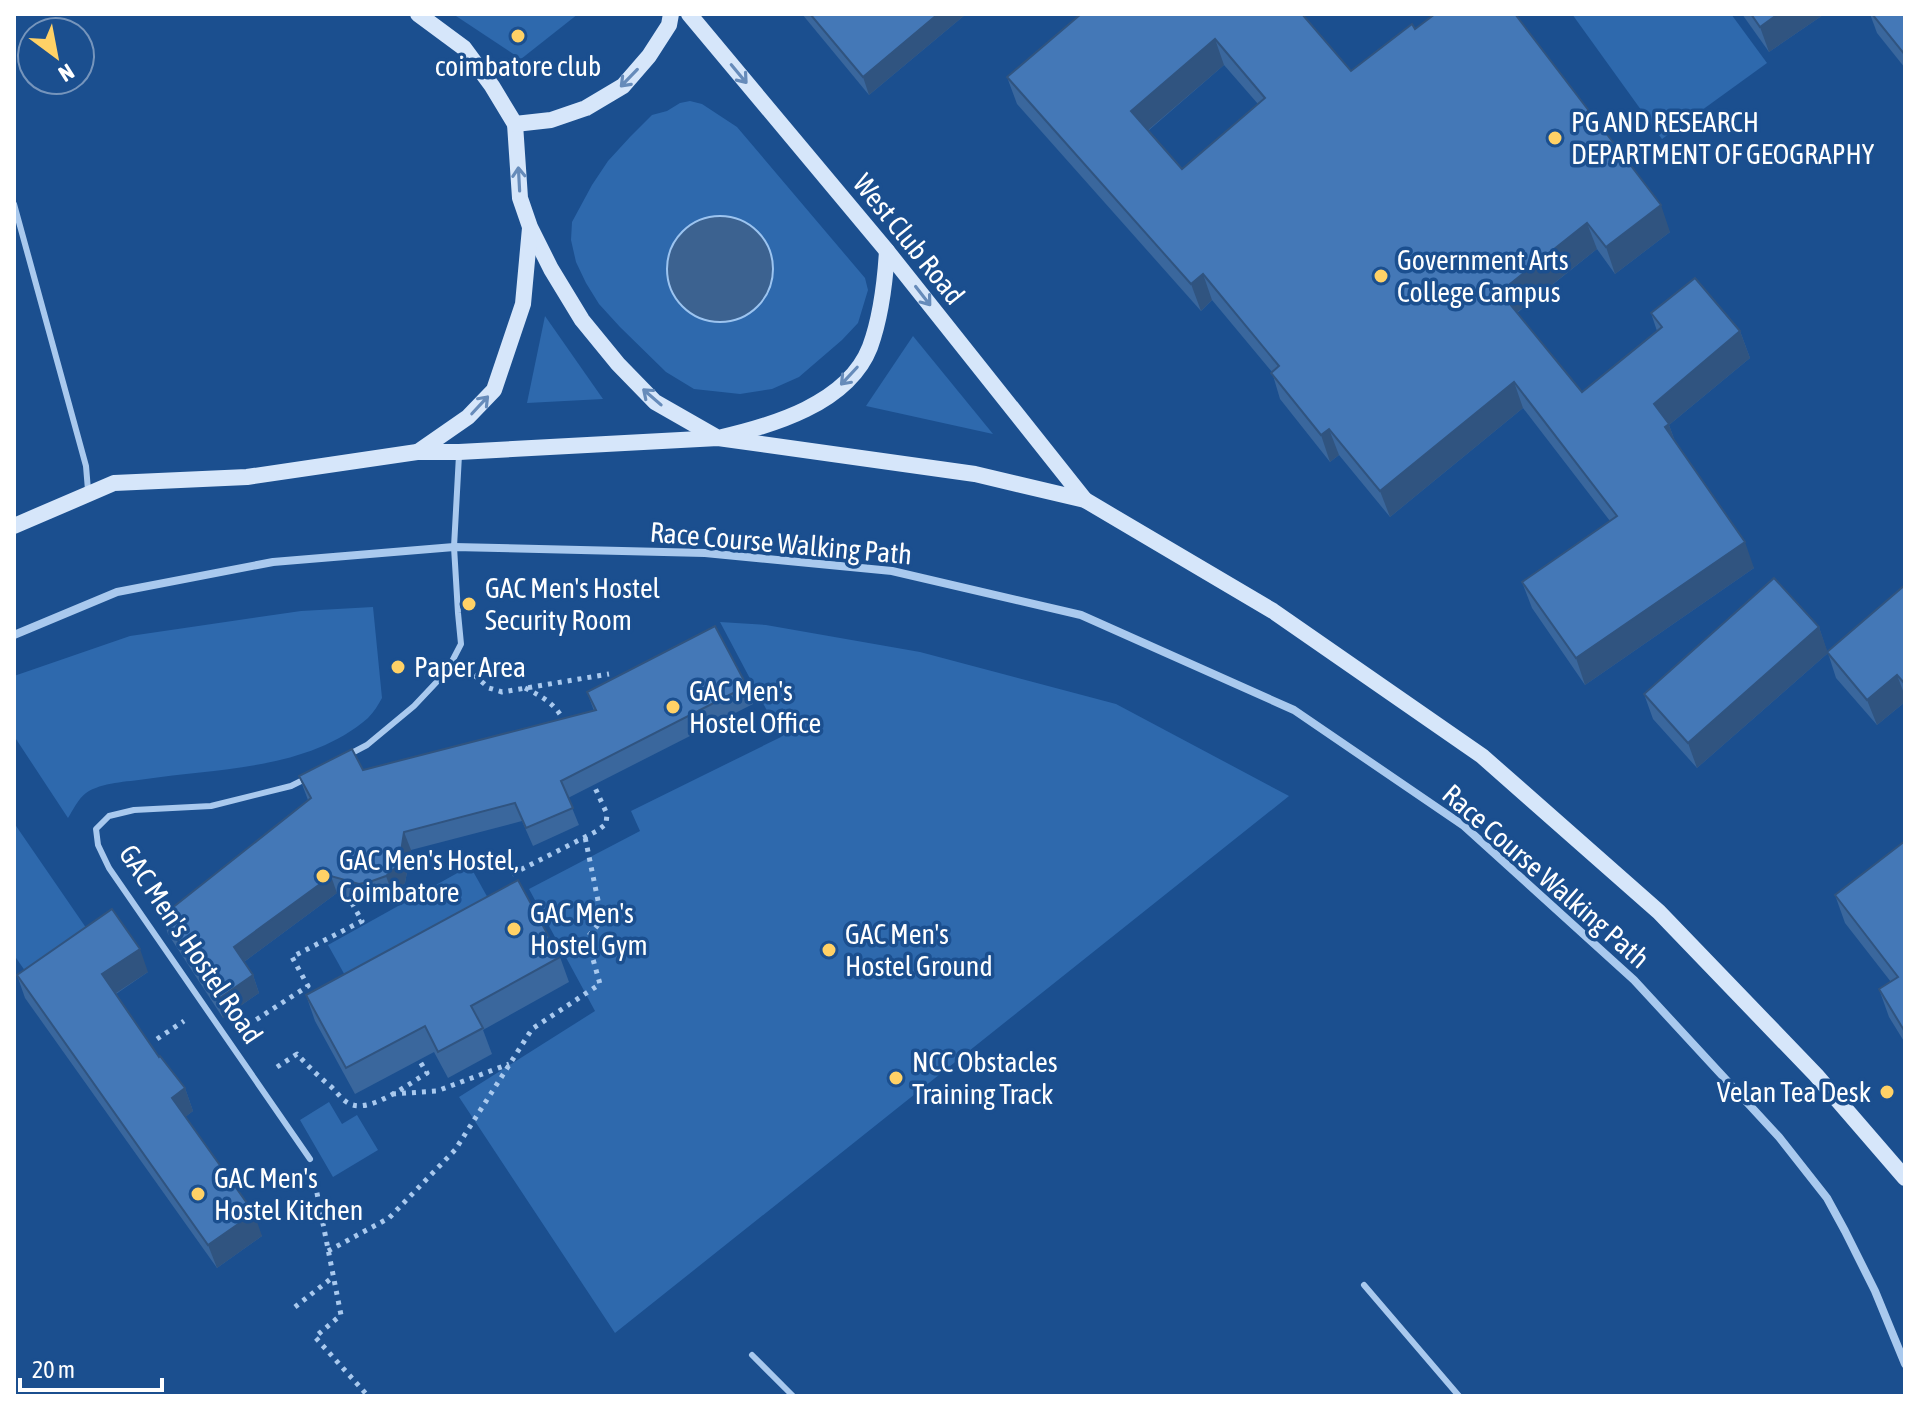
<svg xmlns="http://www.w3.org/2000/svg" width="1919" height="1410" font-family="'Asap Condensed',sans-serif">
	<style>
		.green { fill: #2e69ad }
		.water { fill: #3c6290; stroke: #9cc4f0; stroke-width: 2 }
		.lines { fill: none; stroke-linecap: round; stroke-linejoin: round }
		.path { stroke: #a9c9ee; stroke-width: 5; stroke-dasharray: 4 6; stroke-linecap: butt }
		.lane { stroke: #a9c9ee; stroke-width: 6 }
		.street { stroke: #a9c9ee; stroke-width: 8 }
		.secondary { stroke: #d6e6fa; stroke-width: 16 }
		.wall { fill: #3a679d; fill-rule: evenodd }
		.shaded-wall { fill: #305480 }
		.building { fill: #4478b7; stroke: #305480; stroke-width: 2; fill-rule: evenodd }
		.oneway { stroke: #668bba }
		.poi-dot { fill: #ffd166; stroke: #1b4f8f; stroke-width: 3 }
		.labels { text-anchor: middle; stroke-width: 7; stroke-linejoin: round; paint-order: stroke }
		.poi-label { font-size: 28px; fill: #fff; stroke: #1b4f8f; text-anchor: start }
		.street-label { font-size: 28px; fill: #fff; stroke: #1b4f8f }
	</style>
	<rect width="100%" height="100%" fill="#1b4f8f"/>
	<!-- green -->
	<g class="green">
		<path d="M453,14H578L521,59Z"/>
		<path d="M1572,14H1731L1767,63L1662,139Z"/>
		<path d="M690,101L702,104L737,127L865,278L868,290L858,323L842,340L799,377L772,389L740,394L694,389L666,372L620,327L599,304L586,283L576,262L571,240L572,222L592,185L608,161L630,137L652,115L667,111L680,103Z"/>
		<path d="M545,316L603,399L527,403Z"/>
		<path d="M913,336L993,434L866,406Z"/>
		<path d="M373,607L382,698C378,705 374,712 368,718C308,770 219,768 146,779C127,782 102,782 86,793C78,799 73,810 68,818L14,736V676L130,636L301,611Z"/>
		<path d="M720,622L766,625L920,652L1116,704L1289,796L615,1333L459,1097L595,1011L529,889L640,831L631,811L781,737Z"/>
		<path d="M14,823L91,935L30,978L14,955Z"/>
		<path d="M470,866L493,907L351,986L328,945Z"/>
		<path d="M329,1102L342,1124L357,1115L378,1150L333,1177L300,1120Z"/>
	</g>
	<!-- water -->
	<circle class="water" cx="720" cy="269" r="53"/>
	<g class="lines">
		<!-- path -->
		<g class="path">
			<path d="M474,675L489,688L502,692L609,674"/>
			<path d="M525,688C543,697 556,704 565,723"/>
			<path d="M512,874L597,831L606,824L607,814L591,779"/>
			<path d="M248,1025L308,986L292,957L362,921L346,893"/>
			<path d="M157,1039L184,1021"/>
			<path d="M277,1067L297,1054C307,1065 317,1075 329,1085C337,1091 342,1102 353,1105C373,1111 410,1083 427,1073L419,1060"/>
			<path d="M392,1094L437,1091L509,1064"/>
			<path d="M315,1183L341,1315L315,1337L368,1396"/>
			<path d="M328,1251L389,1218L455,1150L532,1029L600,984L587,938L602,920L585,837"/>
			<path d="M295,1307L333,1277"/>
		</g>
		<!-- lane -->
		<g class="lane">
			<path d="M14,204L86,466L88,490"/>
			<path d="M346,756L367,745L414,706L447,671L461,644L458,613L454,547L459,455"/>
			<path d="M305,779L291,786L211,806L134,810L109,816L96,829L98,845L109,868L310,1159"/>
			<path d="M1364,1285L1459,1396"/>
			<path d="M752,1355L793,1396"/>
		</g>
		<!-- street -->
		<path class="street" d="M14,635L117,592L273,562L454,547L705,553L892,571L1081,615L1294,710L1464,826L1634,980L1779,1137L1827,1198L1845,1231L1875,1291L1905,1364"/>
		<!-- secondary -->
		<g class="secondary">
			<path d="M418,14L464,48L492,86L515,124L520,198L530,227L551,269L582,320L618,364L655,402L718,438C771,426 848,404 870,347C881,317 885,283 887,251"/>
			<path d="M689,14L887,251L1085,500"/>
			<path d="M515,124L551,120L586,108L623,86L649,56L669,25L671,14"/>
			<path d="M419,451L468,417L494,390L523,304L530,228"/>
			<path d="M14,526L114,483L247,477L417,452H459L718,438L975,474L1085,500L1273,611L1482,756L1659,912L1816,1075L1905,1178"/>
		</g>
	</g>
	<!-- wall -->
	<g class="wall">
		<path d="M802,14H966L869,95Z"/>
		<path d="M1302,14L1351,71L1415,29L1670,232L1615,274L1597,249L1517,313L1582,392L1657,331L1651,313L1740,331L1750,358L1669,425L1676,444L1754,568L1585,685L1532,608L1522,582L1610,521L1523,408L1390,517L1339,455L1330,462L1280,399L1272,372L1212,300L1201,311L1017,104L1007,77ZM1224,65L1258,104L1182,169L1148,131Z"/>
		<path d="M1742,14H1823V15L1769,52Z"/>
		<path d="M1870,14H1905V68L1877,33Z"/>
		<path d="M1905,585V702L1877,725L1836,678L1828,653L1697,768L1653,719L1644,694L1819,627L1827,652Z"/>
		<path d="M747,686L753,704L568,798L579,825L533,846L522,821L411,850L405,883L392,893L379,899L366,902L337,893L244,962L253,975L259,993L223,1018L168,934L162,916L308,800L299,776L363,770L594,711L587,692Z"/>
		<path d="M1905,841V1043L1889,1017L1879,989L1891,982L1845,923L1835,895Z"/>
		<path d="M560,957L569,982L483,1030L492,1054L448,1078L434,1052L355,1094L315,1021L306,995Z"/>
		<path d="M148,972L116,994L159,1057L185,1088L193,1111L185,1117L262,1236L217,1268L25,998L17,975Z"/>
	</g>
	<!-- shaded-wall -->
	<g class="shaded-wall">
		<path d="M938,14H966L869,95L863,77Z"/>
		<path d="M1778,14H1823V15L1769,52L1760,27Z"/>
		<path d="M1215,39L1224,65L1140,137L1131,111Z"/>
		<path d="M1661,205L1670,232L1615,274L1606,247Z"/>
		<path d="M1587,223L1597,249L1510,318L1500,292Z"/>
		<path d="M1203,274L1212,300L1201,311L1191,284Z"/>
		<path d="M1740,331L1750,358L1669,425L1678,450L1674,454L1654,404Z"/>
		<path d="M1514,382L1523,408L1390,517L1380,491Z"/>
		<path d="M1329,429L1339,455L1330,462L1321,435Z"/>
		<path d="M1745,542L1754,568L1585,685L1576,658Z"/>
		<path d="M1819,627L1828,653L1697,768L1688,743Z"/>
		<path d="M1897,675L1905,696V702L1877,725L1867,700Z"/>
		<path d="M404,832L411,850L405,883L392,893L386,876Z"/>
		<path d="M331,876L337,893L241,964L234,947Z"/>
		<path d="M140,949L148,972L110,997L102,974Z"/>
		<path d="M253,975L259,993L223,1018L217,1000Z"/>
		<path d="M185,1088L193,1111L180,1121L172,1098Z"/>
		<path d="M254,1213L262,1236L217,1268L208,1245Z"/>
	</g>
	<!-- building -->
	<g class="building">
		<path d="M810,14H938L863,77Z"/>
		<path d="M1081,14H1302L1351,71L1412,24L1415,29L1435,14H1515L1661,205L1606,247L1587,223L1500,292L1582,392L1662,327L1651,313L1695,278L1740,331L1654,404L1669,424L1665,427L1745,542L1576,658L1522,582L1617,516L1514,382L1380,491L1329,429L1321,435L1271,373L1279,366L1203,274L1191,284L1007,77ZM1215,39L1265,98L1182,169L1131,111Z"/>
		<path d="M1751,14H1778L1760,27Z"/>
		<path d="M1872,14H1905V55Z"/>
		<path d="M1774,578L1819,627L1688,743L1644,694Z"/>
		<path d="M1905,585V684L1897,675L1867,700L1827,652Z"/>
		<path d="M715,626L747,686L561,781L573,808L526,828L515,803L404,832L399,865L386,876L372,881L359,884L331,876L234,947L253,975L217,1000L162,916L311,798L299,776L352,749L363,770L596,710L587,692Z"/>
		<path d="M1905,841V1032L1879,989L1898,977L1835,895Z"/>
		<path d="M518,880L560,957L471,1006L483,1028L438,1052L425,1026L346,1068L306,995Z"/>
		<path d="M112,909L140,949L102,974L159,1057L160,1056L185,1088L172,1098L254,1213L208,1245L17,975Z"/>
	</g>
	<!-- one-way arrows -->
	<defs><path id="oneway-shaft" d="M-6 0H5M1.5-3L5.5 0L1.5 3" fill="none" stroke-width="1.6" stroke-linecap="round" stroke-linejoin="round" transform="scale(2)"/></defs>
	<g class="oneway">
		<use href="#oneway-shaft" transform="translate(739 74) rotate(50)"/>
		<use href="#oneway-shaft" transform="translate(629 78) rotate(134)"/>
		<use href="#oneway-shaft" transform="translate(519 179) rotate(-93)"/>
		<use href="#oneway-shaft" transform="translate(923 296) rotate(52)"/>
		<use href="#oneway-shaft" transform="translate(849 376) rotate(133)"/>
		<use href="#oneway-shaft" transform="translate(652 397) rotate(-139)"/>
		<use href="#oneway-shaft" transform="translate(480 405) rotate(-47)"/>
	</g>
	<!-- markers -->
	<g class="poi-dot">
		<circle cx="518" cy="36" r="8"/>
		<circle cx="1555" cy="138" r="8"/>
		<circle cx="1381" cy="276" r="8"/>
		<circle cx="469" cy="604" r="8"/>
		<circle cx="398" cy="667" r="8"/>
		<circle cx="673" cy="707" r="8"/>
		<circle cx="323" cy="876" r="8"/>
		<circle cx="514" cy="929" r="8"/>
		<circle cx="829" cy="950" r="8"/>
		<circle cx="896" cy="1078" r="8"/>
		<circle cx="1887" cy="1092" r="8"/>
		<circle cx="198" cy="1194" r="8"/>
	</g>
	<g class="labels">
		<!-- poi labels -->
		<g class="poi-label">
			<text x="518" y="76" text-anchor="middle">coimbatore club</text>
			<text x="1571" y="132">PG AND RESEARCH<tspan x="1571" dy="32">DEPARTMENT OF GEOGRAPHY</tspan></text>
			<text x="1397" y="270">Government Arts<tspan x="1397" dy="32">College Campus</tspan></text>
			<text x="485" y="598">GAC Men's Hostel<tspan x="485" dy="32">Security Room</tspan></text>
			<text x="414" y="677">Paper Area</text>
			<text x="689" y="701">GAC Men's<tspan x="689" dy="32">Hostel Office</tspan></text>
			<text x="339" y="870">GAC Men's Hostel,<tspan x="339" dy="32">Coimbatore</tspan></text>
			<text x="530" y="923">GAC Men's<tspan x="530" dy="32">Hostel Gym</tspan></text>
			<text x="845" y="944">GAC Men's<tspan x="845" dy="32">Hostel Ground</tspan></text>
			<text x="912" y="1072">NCC Obstacles<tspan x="912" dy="32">Training Track</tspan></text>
			<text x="1871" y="1102" text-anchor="end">Velan Tea Desk</text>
			<text x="214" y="1188">GAC Men's<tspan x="214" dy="32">Hostel Kitchen</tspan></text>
		</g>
		<!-- street labels -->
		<g class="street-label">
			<text transform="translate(909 239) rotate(51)" y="10">West Club Road</text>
			<text transform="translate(781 543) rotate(5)" y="10">Race Course Walking Path</text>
			<text transform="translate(1546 876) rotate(41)" y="10">Race Course Walking Path</text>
			<text transform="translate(191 944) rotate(56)" y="10">GAC Men's Hostel Road</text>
		</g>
	</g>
	<!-- border -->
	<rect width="1919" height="1410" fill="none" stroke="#ffffff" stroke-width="32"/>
	<!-- north arrow -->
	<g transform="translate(56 56) rotate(148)"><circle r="38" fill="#1b4f8f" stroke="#7695bc" stroke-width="2"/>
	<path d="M0-6L14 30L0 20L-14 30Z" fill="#ffd166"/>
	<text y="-12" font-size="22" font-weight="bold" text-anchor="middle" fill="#ffffff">N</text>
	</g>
	<!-- scale -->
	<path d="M20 1378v12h142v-12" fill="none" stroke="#ffffff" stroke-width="4"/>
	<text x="32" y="1378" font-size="24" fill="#ffffff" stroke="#1b4f8f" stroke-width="6" paint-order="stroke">20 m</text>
</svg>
